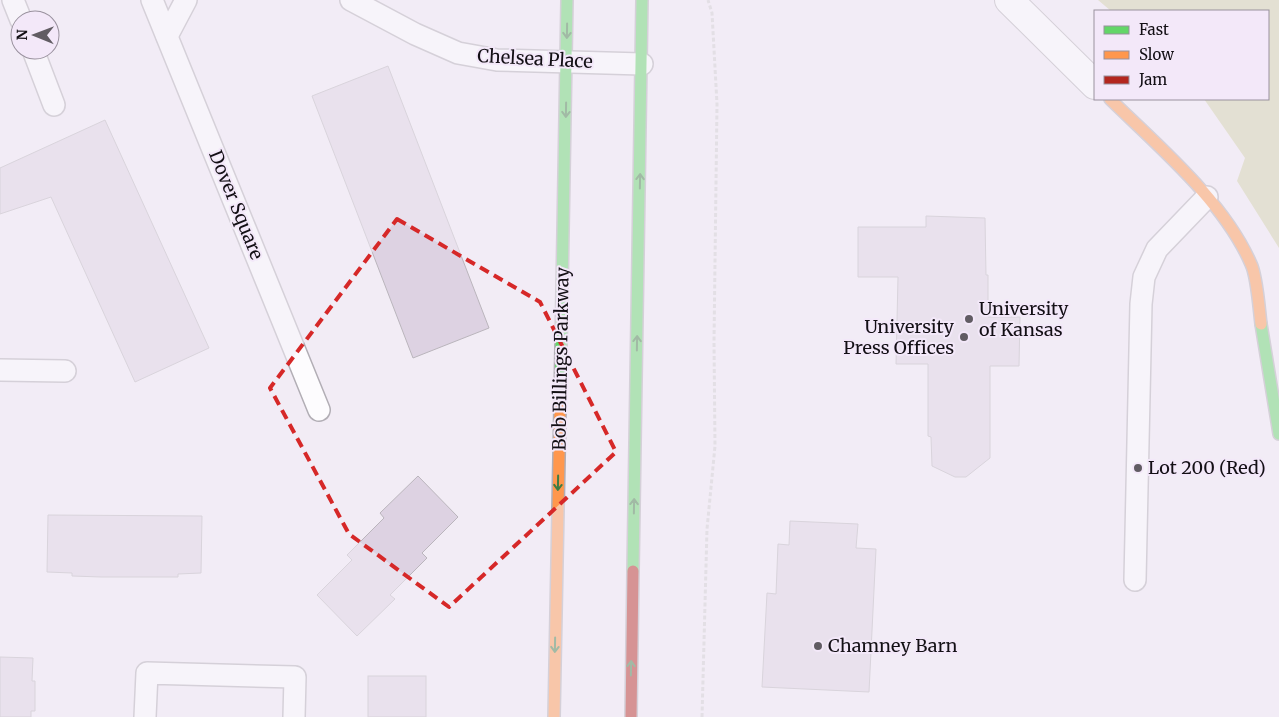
<svg xmlns="http://www.w3.org/2000/svg" width="1279" height="717" font-family="Merriweather,serif">
	<style>
		.forest { fill: #d1d0a9 }
		.building { fill: #ddd2e2; stroke: #bab5bc }
		.lines { fill: none; stroke-linecap: round; stroke-linejoin: round }
		.lane-casing { stroke: #b2aeb5; stroke-width: 24 }
		.street-casing { stroke: #b2aeb5; stroke-width: 30 }
		.fast-casing { stroke: #b2aeb5; stroke-width: 14 }
		.slow-casing { stroke: #b2aeb5; stroke-width: 14 }
		.jam-casing { stroke: #b2aeb5; stroke-width: 14 }
		.path { stroke: #d0ced1; stroke-width: 3; stroke-dasharray: 4 2.5; stroke-linecap: butt }
		.lane { stroke: #fdfcfe; stroke-width: 21 }
		.street { stroke: #fdfcfe; stroke-width: 28 }
		.fast { stroke: #63d668; stroke-width: 11 }
		.slow { stroke: #ff974d; stroke-width: 11 }
		.jam { stroke: #b3261e; stroke-width: 11 }
		.oneway { stroke: #3f7c43 }
		.marked { fill: none; stroke: #d62828; stroke-width: 4; stroke-dasharray: 10 6; stroke-linejoin: round }
		.poi-dot { fill: #615c63; stroke: #f3e8f9; stroke-width: 2 }
		.labels { text-anchor: middle; stroke-width: 4; stroke-linejoin: round; paint-order: stroke }
		.street-label { font-size: 18px; fill: #130f15; stroke: #f3e8f9 }
		.poi-label { font-size: 18px; fill: #130f15; stroke: #f3e8f9; text-anchor: start }
	</style>
	<rect width="100%" height="100%" fill="#f2ecf5"/>
	<!-- forest -->
	<path class="forest" d="M1098,0H1279V248L1237,181L1245,158L1204,99H1268V11H1111Z"/>
	<!-- building -->
	<g class="building">
		<path d="M388,66L489,328L413,358L312,96Z"/>
		<path d="M105,120L209,348L135,382L51,197L0,214V168Z"/>
		<path d="M926,216L985,218L986,275H988V317H1020L1019,366H990V458L966,477H955L932,466L931,437L928,436V364H896L898,277H858V227H926Z"/>
		<path d="M418,476L458,517L422,553L427,558L390,595L395,599L357,636L317,595L352,560L347,555L384,518L380,513Z"/>
		<path d="M48,515L202,516L201,573L178,574V577H101L72,576V573L47,572Z"/>
		<path d="M790,521L858,524L856,548L876,549L869,692L762,687L767,593L776,594L778,544L789,545Z"/>
		<path d="M0,657L33,658L32,681H35V711H31V717H0Z"/>
		<rect x="368" y="676" width="58" height="41"/>
	</g>
	<g class="lines">
		<!-- lane casing -->
		<g class="lane-casing">
			<g id="lane">
				<path d="M13,0L21,20"/>
				<path d="M152,0L319,410"/>
				<path d="M351,0L415,34L458,53L497,60L642,64"/>
				<path d="M167,36L186,0"/>
				<path d="M33,50L54,105"/>
				<path d="M0,370L65,371"/>
				<path d="M1135,580L1141,304L1144,277L1157,249L1207,197"/>
				<path d="M145,717L147,673L295,677L294,717"/>
			</g>
		</g>
		<!-- street casing -->
		<g class="street-casing">
			<path id="street" d="M1009,0L1095,85"/>
		</g>
		<!-- fast casing -->
		<g class="fast-casing">
			<g id="fast">
				<path d="M1261,324L1279,434"/>
				<path d="M560,406L567,0"/>
				<path d="M633,571L642,0"/>
			</g>
		</g>
		<!-- slow casing -->
		<g class="slow-casing">
			<g id="slow">
				<path d="M1110,99C1158,146 1224,201 1251,264C1257,276 1259,308 1261,324"/>
				<path d="M554,717L560,406"/>
			</g>
		</g>
		<!-- jam casing -->
		<g class="jam-casing">
			<path id="jam" d="M631,717L633,571"/>
		</g>
		<!-- path -->
		<path class="path" d="M702,717L707,529L715,446L714,342L717,104L712,13L708,0"/>
		<!-- lane -->
		<use href="#lane" class="lane"/>
		<!-- street -->
		<use href="#street" class="street"/>
		<!-- fast -->
		<use href="#fast" class="fast"/>
		<!-- slow -->
		<use href="#slow" class="slow"/>
		<!-- jam -->
		<use href="#jam" class="jam"/>
	</g>
	<!-- one-way arrows -->
	<defs><path id="oneway-shaft" d="M-6 0H5M1.5-3L5.5 0L1.5 3" fill="none" stroke-width="1.6" stroke-linecap="round" stroke-linejoin="round" transform="scale(1.25)"/></defs>
	<g class="oneway">
		<use href="#oneway-shaft" transform="translate(567 31) rotate(91)"/>
		<use href="#oneway-shaft" transform="translate(566 110) rotate(91)"/>
		<use href="#oneway-shaft" transform="translate(640 181) rotate(-89)"/>
		<use href="#oneway-shaft" transform="translate(637 343) rotate(-89)"/>
		<use href="#oneway-shaft" transform="translate(558 483) rotate(91)"/>
		<use href="#oneway-shaft" transform="translate(634 506) rotate(-89)"/>
		<use href="#oneway-shaft" transform="translate(555 645) rotate(91)"/>
		<use href="#oneway-shaft" transform="translate(631 668) rotate(-89)"/>
	</g>
	<!-- marked area -->
	<path d="M0 0H1279V717H0ZM397,219L540,302L616,452L449,607L349,534L270,388Z" fill="#f2ecf5" fill-opacity=".55" fill-rule="evenodd"/>
	<path class="marked" d="M397,219L540,302L616,452L449,607L349,534L270,388Z"/>
	<!-- markers -->
	<g class="poi-dot">
		<circle cx="969" cy="319" r="5"/>
		<circle cx="964" cy="337" r="5"/>
		<circle cx="1138" cy="468" r="5"/>
		<circle cx="818" cy="646" r="5"/>
	</g>
	<g class="labels">
		<!-- street labels -->
		<g class="street-label">
			<text transform="translate(535 59) rotate(3)" y="6">Chelsea Place</text>
			<text transform="translate(236 205) rotate(68)" y="6">Dover Square</text>
			<text transform="translate(561 359) rotate(-89)" y="6">Bob Billings Parkway</text>
		</g>
		<!-- poi labels -->
		<g class="poi-label">
			<text x="979" y="315">University<tspan x="979" dy="21">of Kansas</tspan></text>
			<text x="954" y="333" text-anchor="end">University<tspan x="954" dy="21">Press Offices</tspan></text>
			<text x="1148" y="474">Lot 200 (Red)</text>
			<text x="828" y="652">Chamney Barn</text>
		</g>
	</g>
	<!-- legend -->
	<rect x="1094" y="10" width="175" height="90" fill="#f3e8f9" stroke="#99919e"/>
	<rect x="1104" y="26" width="25" height="8" fill="#63d668" stroke="#99919e"/>
	<text x="1139" y="35" font-size="15" fill="#130f15">Fast</text>
	<rect x="1104" y="51" width="25" height="8" fill="#ff974d" stroke="#99919e"/>
	<text x="1139" y="60" font-size="15" fill="#130f15">Slow</text>
	<rect x="1104" y="76" width="25" height="8" fill="#b3261e" stroke="#99919e"/>
	<text x="1139" y="85" font-size="15" fill="#130f15">Jam</text>
	<!-- north arrow -->
	<g transform="translate(35 35) rotate(271)"><circle r="24" fill="#f3e8f9" stroke="#99919e"/>
	<path d="M0-4L9 19L0 12L-9 19Z" fill="#615c63"/>
	<text y="-8" font-size="14" font-weight="bold" text-anchor="middle" fill="#130f15">N</text>
	</g>
</svg>
